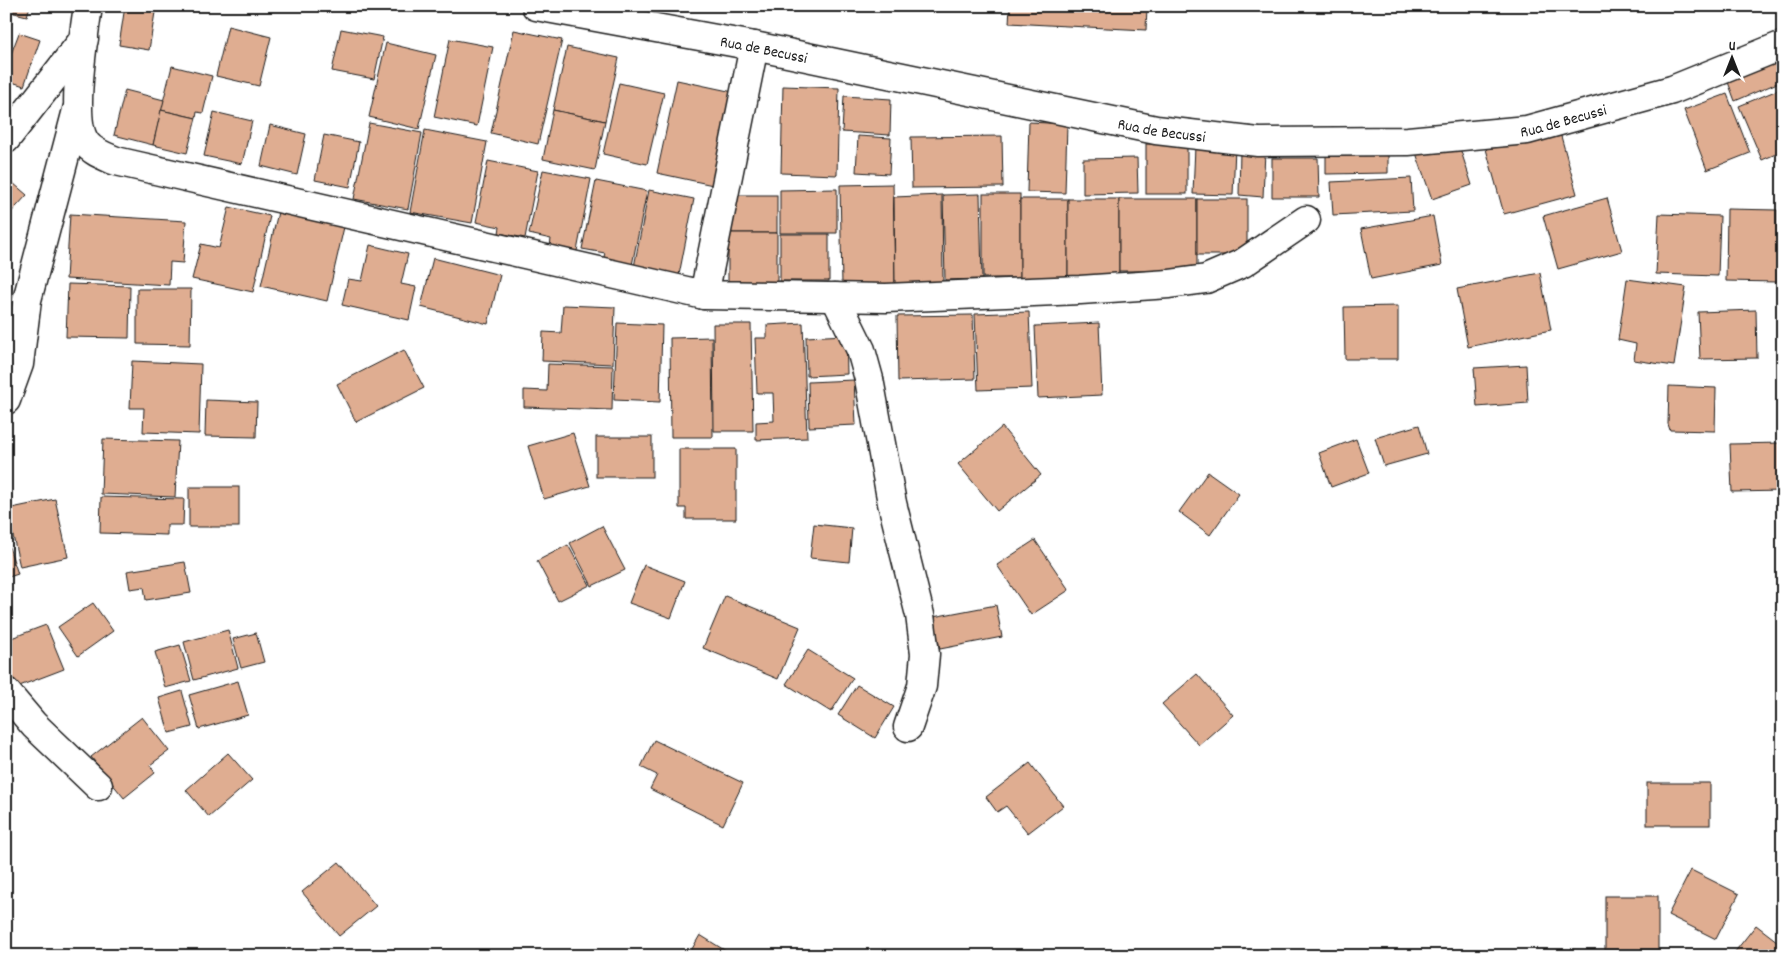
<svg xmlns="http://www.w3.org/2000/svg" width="1789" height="962" font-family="Dekko,sans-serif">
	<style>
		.building { fill: #dfad91; stroke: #1c1c1c }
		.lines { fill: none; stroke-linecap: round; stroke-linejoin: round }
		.minor-casing { stroke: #1c1c1c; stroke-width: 31 }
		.tertiary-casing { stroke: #1c1c1c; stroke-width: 31 }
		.minor { stroke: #fff; stroke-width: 28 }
		.tertiary { stroke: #fff; stroke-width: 28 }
		.labels { text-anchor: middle; stroke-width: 4; stroke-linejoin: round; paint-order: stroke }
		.street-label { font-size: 16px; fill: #1c1c1c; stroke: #fff }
	</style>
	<rect width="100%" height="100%" fill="#fff"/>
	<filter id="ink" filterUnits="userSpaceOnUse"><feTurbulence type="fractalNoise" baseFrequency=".02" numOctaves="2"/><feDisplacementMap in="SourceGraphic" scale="10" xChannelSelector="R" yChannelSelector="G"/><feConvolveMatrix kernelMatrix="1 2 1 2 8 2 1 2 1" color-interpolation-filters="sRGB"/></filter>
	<g filter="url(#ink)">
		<!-- building -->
		<g class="building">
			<path d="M6,6H30L27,16L6,11Z"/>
			<path d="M125,6H156L149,50L119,45Z"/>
			<path d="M1010,6H1147L1146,30L1009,23Z"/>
			<path d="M6,20L12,22L6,40Z"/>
			<path d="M228,26L271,37L259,86L216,76Z"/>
			<path d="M341,29L383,37L374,79L332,71Z"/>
			<path d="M514,30L562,40L538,144L491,133Z"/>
			<path d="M19,33L40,40L24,86L6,80V67Z"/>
			<path d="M450,39L493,47L477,126L434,117Z"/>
			<path d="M386,43L436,55L419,129L369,117Z"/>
			<path d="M567,47L619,58L605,121L553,110Z"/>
			<path d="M1771,55L1782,81L1735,101L1725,74Z"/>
			<path d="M172,66L212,76L203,113L197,112L196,118L161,110Z"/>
			<path d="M677,80L733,92L713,185L657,173Z"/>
			<path d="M619,83L664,93L647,164L603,154Z"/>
			<path d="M783,86L839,88L837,175L781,173Z"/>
			<path d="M1780,89L1783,96V151L1762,160L1739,106Z"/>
			<path d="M125,90L164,100L153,145L114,135Z"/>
			<path d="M1727,94L1750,153L1707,170L1684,110Z"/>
			<path d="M844,96L891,99L890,135L842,132Z"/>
			<path d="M161,110L196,118L187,153L153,145Z"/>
			<path d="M553,110L605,121L595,170L543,159Z"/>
			<path d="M214,112L252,121L242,164L204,156Z"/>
			<path d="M1029,122L1067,124L1065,193L1027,192Z"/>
			<path d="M369,123L422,133L408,209L354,199Z"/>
			<path d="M270,125L306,134L297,175L261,166Z"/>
			<path d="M1559,129L1577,194L1504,214L1486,149Z"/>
			<path d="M425,130L487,142L472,223L410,212Z"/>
			<path d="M324,135L359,142L350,187L315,180Z"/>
			<path d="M858,136L891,138L889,174L856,172Z"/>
			<path d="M1002,136L1003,187L912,188L911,137Z"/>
			<path d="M1457,139L1472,185L1432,199L1416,153Z"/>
			<rect x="1146" y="144" width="41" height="50"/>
			<path d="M1195,146L1235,147L1233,195L1193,194Z"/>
			<path d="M1388,146V173L1326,174V147Z"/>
			<path d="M1240,151H1265L1263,197L1239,195Z"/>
			<path d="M1137,158L1138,193L1083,194V159Z"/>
			<path d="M1272,158H1318L1319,197H1272Z"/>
			<path d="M488,161L538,171L525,238L499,233L500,227L476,222Z"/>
			<path d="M543,170L591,179L577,251L550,246L551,239L529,234Z"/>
			<path d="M6,177L27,195L6,218Z"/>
			<path d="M1411,178L1413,211L1333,215L1331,182Z"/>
			<rect x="1782" y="179" width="1" height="98"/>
			<path d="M596,181L647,191L631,270L602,264L605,253L582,249Z"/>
			<path d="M893,184L895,284L842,285L840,185Z"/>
			<path d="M837,189V233H780V190Z"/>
			<path d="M649,190L694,199L679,275L634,267Z"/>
			<path d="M980,194L982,279L945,280L943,195Z"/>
			<rect x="983" y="194" width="37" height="84"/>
			<rect x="728" y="195" width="49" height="38"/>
			<path d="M942,195L943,283L895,284L894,197Z"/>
			<path d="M1607,198L1622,251L1558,269L1543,216Z"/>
			<rect x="1020" y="199" width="48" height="79"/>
			<rect x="1068" y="199" width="51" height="79"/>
			<rect x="1119" y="199" width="78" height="72"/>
			<rect x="1197" y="199" width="50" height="56"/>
			<path d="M229,207L270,216L253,292L192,279L201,244L219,248Z"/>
			<path d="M1727,209L1777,210V282L1726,281Z"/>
			<path d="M278,212L344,227L327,301L261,286Z"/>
			<path d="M70,214L186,221L183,263L170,262L169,285L66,279Z"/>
			<path d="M1659,214L1720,216L1718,276L1656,274Z"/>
			<path d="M1433,216L1442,265L1371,279L1361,229Z"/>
			<rect x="728" y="233" width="49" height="50"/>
			<rect x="780" y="234" width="49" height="47"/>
			<path d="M370,245L408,254L401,284L416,287L409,320L342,305L348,279L362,281Z"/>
			<path d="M433,258L500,275L488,324L421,307Z"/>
			<path d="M1540,273L1551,330L1468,347L1457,289Z"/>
			<path d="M1627,279L1686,287L1674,366L1634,360L1636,344L1618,340Z"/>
			<path d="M68,284L130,286L129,338L66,337Z"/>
			<path d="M137,289H191L190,345L137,344Z"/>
			<path d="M563,305L615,307L613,364L542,361L543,332L561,333Z"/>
			<path d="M1398,306V359H1345L1344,307Z"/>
			<path d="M1756,310L1757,358L1700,359L1698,312Z"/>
			<path d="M1029,312L1032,388L978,390L975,314Z"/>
			<path d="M973,315L975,379L898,381L897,316Z"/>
			<path d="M617,323L662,325L660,402L614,400Z"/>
			<path d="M803,323L807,438L756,440V422L774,421L773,393H757L755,338H767V325Z"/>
			<path d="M1099,323L1102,395L1038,398L1035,326Z"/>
			<path d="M713,324H751L753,431H714Z"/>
			<path d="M846,335L847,374L807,376L806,337Z"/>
			<path d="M712,337L713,437H671L670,338Z"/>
			<path d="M404,350L424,388L356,422L337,384Z"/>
			<path d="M132,361L201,364L199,434L143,432L144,408H130Z"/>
			<path d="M548,364L613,366L612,410L524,407V390L547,391Z"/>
			<path d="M1526,365L1528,403L1477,407L1474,368Z"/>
			<path d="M854,380L856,425L809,427L808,382Z"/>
			<path d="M1669,386L1716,388L1715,431L1670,430L1668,424Z"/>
			<path d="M206,400L257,402L256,437L205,436Z"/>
			<path d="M1419,425L1427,454L1384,466L1375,438Z"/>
			<path d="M1002,427L1041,475L997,511L958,464Z"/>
			<path d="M573,433L590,486L544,499L528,446Z"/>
			<rect x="596" y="437" width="56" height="40"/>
			<path d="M103,439L178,441L175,497L101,494Z"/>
			<path d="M1356,439L1369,473L1331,487L1319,453Z"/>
			<path d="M1783,443V491L1732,492L1730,444Z"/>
			<path d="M679,449H736V519H686V508H679Z"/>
			<path d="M1208,472L1239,494L1210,535L1179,512Z"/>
			<rect x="189" y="487" width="50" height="40"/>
			<path d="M101,497L184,499L183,525H167V535L100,533Z"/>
			<path d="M55,499L68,557L20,567L7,509Z"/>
			<path d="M814,524L852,528L849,562L810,558Z"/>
			<path d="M602,526L625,570L592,586L570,543Z"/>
			<path d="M6,538L18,574L6,578Z"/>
			<path d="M1035,540L1069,590L1031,615L997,565Z"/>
			<path d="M568,545L590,585L558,601L537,561Z"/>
			<path d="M185,562L191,593L146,600L144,587L130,589L127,571Z"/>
			<path d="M644,565L685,581L671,618L629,603Z"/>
			<path d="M725,596L800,627L778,679L703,648Z"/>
			<path d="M93,603L113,631L78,656L58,627Z"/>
			<path d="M996,605L1002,637L940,649L933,617Z"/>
			<path d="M46,625L64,669L9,690L6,684V640Z"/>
			<path d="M228,630L238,668L194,680L184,642Z"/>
			<path d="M256,633L264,662L241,668L233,639Z"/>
			<path d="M180,645L191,681L165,688L155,652Z"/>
			<path d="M808,650L853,678L831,712L786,684Z"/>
			<path d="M1197,674L1233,715L1199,745L1162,704Z"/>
			<path d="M238,681L248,715L199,729L189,695Z"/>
			<path d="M857,685L894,707L875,738L838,715Z"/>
			<path d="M182,691L192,727L169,733L159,698Z"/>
			<path d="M142,717L169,751L150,765L155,773L124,798L91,757Z"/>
			<path d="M654,740L743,783L723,825L650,789L657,775L641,767Z"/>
			<path d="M228,753L252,780L209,817L186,790Z"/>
			<path d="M1030,763L1063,806L1028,833L1006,806L997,812L986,797Z"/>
			<rect x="1647" y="783" width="63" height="42"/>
			<path d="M339,862L376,906L339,936L302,892Z"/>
			<path d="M1691,870L1739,894L1716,939L1668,915Z"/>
			<rect x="1605" y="896" width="53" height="54"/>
			<path d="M1756,925L1782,945L1773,956H1737L1734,953Z"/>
			<path d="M700,935L734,956H688Z"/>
		</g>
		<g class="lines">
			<!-- minor casing -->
			<g class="minor-casing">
				<g id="minor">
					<path d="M88,6C84,35 69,121 86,143C92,152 107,157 116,161L704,295"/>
					<path d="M754,46L704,295L886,298L1080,290L1169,284L1206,279L1243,263L1306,220"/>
					<path d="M6,139L84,39"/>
					<path d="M835,297L861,350L869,379L892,503L920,615L925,654L922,686L908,727"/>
					<path d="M6,400L19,364L27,300L77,110"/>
					<path d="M6,692L34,725L98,786"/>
				</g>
			</g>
			<!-- tertiary casing -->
			<g class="tertiary-casing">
				<g id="tertiary">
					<path id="s1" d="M536,6L754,46L1156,130L1258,142L1408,141L1527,130L1672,90L1783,45"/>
				</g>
			</g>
			<!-- minor -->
			<use href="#minor" class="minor"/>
			<!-- tertiary -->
			<use href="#tertiary" class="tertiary"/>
		</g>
	</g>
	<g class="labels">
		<!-- street labels -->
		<g class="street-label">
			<text dy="6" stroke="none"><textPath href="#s1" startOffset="232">Rua de Becussi</textPath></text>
			<text dy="6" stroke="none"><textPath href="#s1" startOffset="1042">Rua de Becussi</textPath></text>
			<text dy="6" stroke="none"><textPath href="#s1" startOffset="638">Rua de Becussi</textPath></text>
		</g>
	</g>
	<!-- margin -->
	<rect width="1789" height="962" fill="none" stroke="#fff" stroke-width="25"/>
	<rect x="12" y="12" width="1764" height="937" fill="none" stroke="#1c1c1c" stroke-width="2" filter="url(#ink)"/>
	<!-- north arrow -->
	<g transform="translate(1732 58)" stroke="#ffffff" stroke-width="4" paint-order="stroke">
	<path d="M0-4L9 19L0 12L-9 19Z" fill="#1c1c1c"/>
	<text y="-8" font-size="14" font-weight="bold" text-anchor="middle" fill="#1c1c1c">U</text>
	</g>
</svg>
